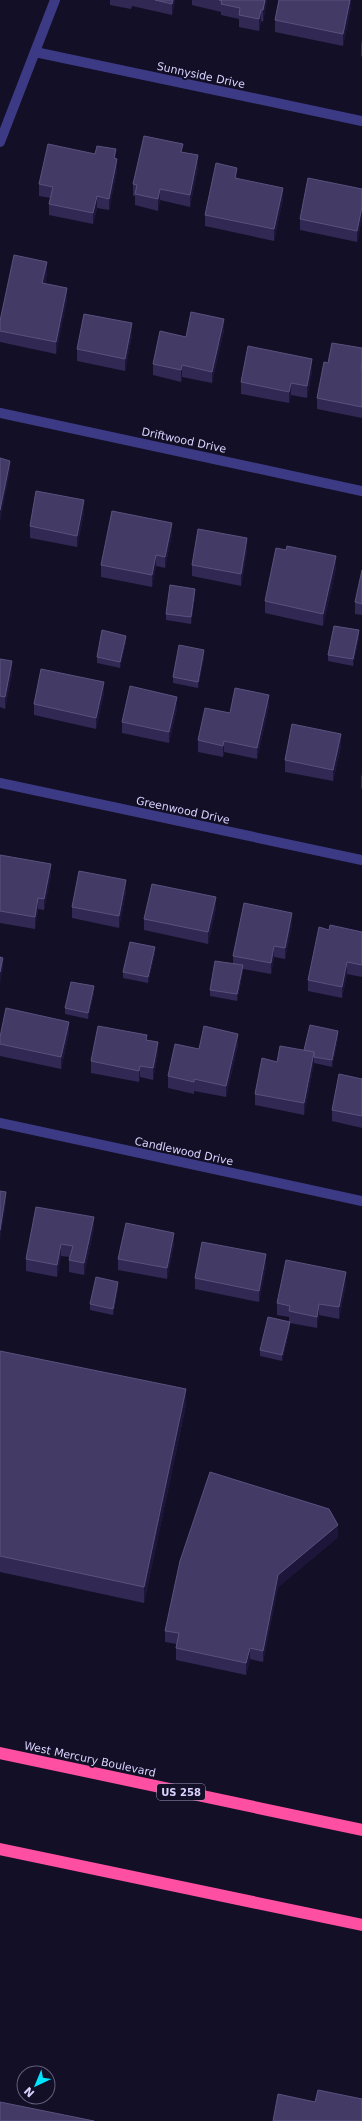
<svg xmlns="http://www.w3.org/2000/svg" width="362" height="2121" font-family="'DejaVu Sans',sans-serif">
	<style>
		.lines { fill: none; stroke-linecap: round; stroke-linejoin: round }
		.street { stroke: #3d3a85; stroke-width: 10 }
		.highway { stroke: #ff4fa3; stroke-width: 12 }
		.wall { fill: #312854 }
		.shaded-wall { fill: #1d163a }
		.building { fill: #433a66; stroke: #5a527e }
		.labels { text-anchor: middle; stroke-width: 4; stroke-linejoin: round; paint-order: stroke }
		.shield { fill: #130f26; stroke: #9e99be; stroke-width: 1 }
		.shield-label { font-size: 10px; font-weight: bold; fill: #d9d4ff }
		.street-label { font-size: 11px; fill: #d9d4ff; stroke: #130f26 }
	</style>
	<rect width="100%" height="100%" fill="#130f26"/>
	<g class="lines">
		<!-- street -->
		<g class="street">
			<path d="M35,52L362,121"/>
			<path d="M0,142L55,0"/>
			<path d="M0,413L362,491"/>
			<path d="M0,783L362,860"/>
			<path d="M0,1123L362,1201"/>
		</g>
		<!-- highway -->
		<g class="highway">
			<path d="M0,1753L362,1830"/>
			<path d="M0,1849L362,1925"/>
		</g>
	</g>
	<!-- wall -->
	<g class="wall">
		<path d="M110,0H175L172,15L132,6L131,9L110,5Z"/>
		<path d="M192,0H267L263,22L261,21L259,31L239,27V19L221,15V12L192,5Z"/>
		<path d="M351,0V7L343,46L275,32V20Z"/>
		<path d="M362,39V57L361,56V45Z"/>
		<path d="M183,152L198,167L190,207L160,200L158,211L135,205V196H133V184Z"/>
		<path d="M116,159L117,170L109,210L97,208L93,224L49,215V204L50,198L39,196V184Z"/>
		<path d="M237,178L283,199L274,241L205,226V215Z"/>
		<path d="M362,189V218L357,242L300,230V219Z"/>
		<path d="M47,273L45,283L67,299L56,354L0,342V321Z"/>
		<path d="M224,330L212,383L182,377L181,382L153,375V364L186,337Z"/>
		<path d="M132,335L125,371L77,361V349Z"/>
		<path d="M362,348V418L317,409V398L328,363Z"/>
		<path d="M312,371L307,398L291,395L289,403L241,394V382Z"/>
		<path d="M84,512L77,547L30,538V526Z"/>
		<path d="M172,534L165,568L156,566L152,587L101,577V565Z"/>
		<path d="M247,550L241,586L192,576V565Z"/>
		<path d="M286,550L336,568L323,626L265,613V601Z"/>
		<path d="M362,570V615L355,614V602Z"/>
		<path d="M195,596L191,624L166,620V614Z"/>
		<path d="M359,637L353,666L328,661V655Z"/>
		<path d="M126,642L120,668L97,663V657Z"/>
		<path d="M204,657L198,688L173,683V677Z"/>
		<path d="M0,659L12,673L5,709L0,707Z"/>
		<path d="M104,693L96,729L34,715V704Z"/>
		<path d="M269,706L257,759L224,752L223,757L198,752V740L230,713Z"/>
		<path d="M177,708L169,743L122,733V722Z"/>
		<path d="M341,746L333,781L285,772V760Z"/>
		<path d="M362,773V789L361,788V777Z"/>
		<path d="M0,855L51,875L44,910L38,909L35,929L0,923Z"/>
		<path d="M126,891L119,928L72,918V907Z"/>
		<path d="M216,908L208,944L144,930V919Z"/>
		<path d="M292,924L285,959L274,957L271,974L243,969V972L237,1001L210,996V990L233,964V956Z"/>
		<path d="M329,930L362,932V977L347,974L342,998L308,991V980Z"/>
		<path d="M155,953L148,983L123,978V972Z"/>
		<path d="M94,993L88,1019L65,1014V1008Z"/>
		<path d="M69,1033L61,1069L0,1056V1037Z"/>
		<path d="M338,1038L332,1067L314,1063L304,1115L255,1105V1094L277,1062Z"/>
		<path d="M147,1040L158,1053L153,1080L140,1077L139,1082L91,1073V1061Z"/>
		<path d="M238,1045L226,1097L194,1091V1094L168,1088V1076L199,1049Z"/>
		<path d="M362,1079V1128L332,1121V1110Z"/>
		<path d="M94,1228L84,1275L69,1272V1260L70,1257L61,1256L57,1277L26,1271V1259Z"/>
		<path d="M174,1244L167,1279L118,1270V1259Z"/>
		<path d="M266,1266L259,1302L195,1289V1278Z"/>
		<path d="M346,1284L339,1319L319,1315L317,1328L290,1323V1328L282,1361L260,1356V1350L289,1322V1317L277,1315V1303Z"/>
		<path d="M118,1288L113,1315L90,1310V1304Z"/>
		<path d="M0,1351L186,1405L144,1603L0,1572Z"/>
		<path d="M338,1537L278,1587L263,1662L250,1659L246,1675L176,1660V1648L177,1644L165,1642V1631Z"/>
	</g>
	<!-- shaded-wall -->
	<g class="shaded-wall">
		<path d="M173,0H175L172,15V4Z"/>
		<path d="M265,0H267L263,22V10Z"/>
		<path d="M350,0H351V7L343,46V34Z"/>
		<path d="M261,10V21L259,31V19Z"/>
		<path d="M116,149V161L114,158Z"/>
		<path d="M198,155V167L190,207V195Z"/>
		<path d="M117,159V170L109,210V199Z"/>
		<path d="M237,168V179L235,178Z"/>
		<path d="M283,188V199L274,241V229Z"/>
		<path d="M160,189V200L158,211V199Z"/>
		<path d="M97,196V208L93,224V213Z"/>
		<path d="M362,207V218L357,242V231Z"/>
		<path d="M47,262V273L42,294V283Z"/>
		<path d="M67,288V299L56,354V342Z"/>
		<path d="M224,319V330L212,383V372Z"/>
		<path d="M132,323V335L125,371V359Z"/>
		<path d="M312,359V371L307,398V386Z"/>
		<path d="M182,365V377L181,382V370Z"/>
		<path d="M291,383V395L289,403V392Z"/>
		<path d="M10,461V472L0,522V510Z"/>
		<path d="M84,500V512L77,547V536Z"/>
		<path d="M172,523V534L165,568V557Z"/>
		<path d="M247,538V550L241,586V574Z"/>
		<path d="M156,555V566L152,587V575Z"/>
		<path d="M336,556V568L323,626V614Z"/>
		<path d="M195,589V596L191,624V617Z"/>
		<path d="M359,630V637L353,666V659Z"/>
		<path d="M126,636V642L120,668V662Z"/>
		<path d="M204,650V657L198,688V682Z"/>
		<path d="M12,661V673L5,709V697Z"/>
		<path d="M104,682V693L96,729V718Z"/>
		<path d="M269,695V706L257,759V748Z"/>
		<path d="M177,697V708L169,743V732Z"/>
		<path d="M341,734V746L333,781V770Z"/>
		<path d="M224,741V752L223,757V746Z"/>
		<path d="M51,864V875L44,910V899Z"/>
		<path d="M126,880V891L119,928V916Z"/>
		<path d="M216,897V908L208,944V932Z"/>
		<path d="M38,898V909L35,929V917Z"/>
		<path d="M292,913V924L285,959V948Z"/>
		<path d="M274,946V957L271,974V963Z"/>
		<path d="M155,947V953L148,983V977Z"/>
		<path d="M3,958V969L0,984V972Z"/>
		<path d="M347,962V974L342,998V987Z"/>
		<path d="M243,965V972L237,1001V994Z"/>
		<path d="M94,986V993L88,1019V1013Z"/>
		<path d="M69,1022V1033L61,1069V1057Z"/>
		<path d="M338,1031V1038L332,1067V1060Z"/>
		<path d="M238,1034V1045L226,1097V1086Z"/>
		<path d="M158,1042V1053L153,1080V1068Z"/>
		<path d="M314,1052V1064L304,1115V1103Z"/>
		<path d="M140,1066V1077L139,1082V1071Z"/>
		<path d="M6,1192V1204L0,1241V1230Z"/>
		<path d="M94,1217V1228L84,1275V1263Z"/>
		<path d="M174,1233V1244L167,1279V1268Z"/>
		<path d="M61,1244V1256L57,1277V1265Z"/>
		<path d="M266,1254V1266L259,1302V1291Z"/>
		<path d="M346,1272V1284L339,1319V1307Z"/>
		<path d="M118,1282V1288L113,1315V1309Z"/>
		<path d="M319,1304V1315L317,1328V1317Z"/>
		<path d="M290,1322V1328L282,1361V1355Z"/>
		<path d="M186,1389V1405L144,1603V1587Z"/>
		<path d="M338,1525V1537L278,1587L263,1662V1651L278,1575Z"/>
		<path d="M250,1648V1659L246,1675V1663Z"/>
	</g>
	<!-- building -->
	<g class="building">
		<path d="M155,0H173L172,4Z"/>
		<path d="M219,0H265L263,10H261L259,19L239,15L240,8L221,4L222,1Z"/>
		<path d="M279,0H350L343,34L275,20Z"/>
		<path d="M144,136L183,144L181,152L198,155L190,195L160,189L158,199L135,194L137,185L133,184Z"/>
		<path d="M48,144L95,154L97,146L116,149L114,158L117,159L109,199L97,196L93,213L49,204L53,187L39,184Z"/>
		<path d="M216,163L237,168L235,178L283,188L274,229L205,215Z"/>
		<path d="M308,178L362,189V207L357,231L300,219Z"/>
		<path d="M14,255L47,262L42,283L67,288L56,342L0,331V321Z"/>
		<path d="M191,312L224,319L212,372L182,365L181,370L153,364L160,331L186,337Z"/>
		<path d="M84,314L132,323L125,359L77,349Z"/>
		<path d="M332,343L362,348V362L361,369L362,370V407L317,398L324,362L328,363Z"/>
		<path d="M248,346L312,359L307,386L291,383L289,392L241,382Z"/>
		<path d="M0,458L10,461L0,510Z"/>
		<path d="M36,491L84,500L77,536L30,526Z"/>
		<path d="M112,511L172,523L165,557L156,555L152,575L101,565Z"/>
		<path d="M198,529L247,538L241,574L192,565Z"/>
		<path d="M287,546L336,556L323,614L265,601L276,548L286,550Z"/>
		<path d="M362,570V604L355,602Z"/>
		<path d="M170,585L195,589L191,617L166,614Z"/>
		<path d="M334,626L359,630L353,659L328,655Z"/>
		<path d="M102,630L126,636L120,662L97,657Z"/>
		<path d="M179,645L204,650L198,682L173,677Z"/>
		<path d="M0,659L12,661L5,697L0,696Z"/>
		<path d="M41,669L104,682L96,718L34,704Z"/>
		<path d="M130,686L177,697L169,732L122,722Z"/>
		<path d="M235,688L269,695L257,748L224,741L223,746L198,740L205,708L230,713Z"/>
		<path d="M292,724L341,734L333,770L285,760Z"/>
		<path d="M0,855L51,864L44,899L38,898L35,917L0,911Z"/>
		<path d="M79,871L126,880L119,916L72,907Z"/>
		<path d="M152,884L216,897L208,932L144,919Z"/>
		<path d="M244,903L292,913L285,948L274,946L271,963L233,956Z"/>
		<path d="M330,925L362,932V965L347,962L342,987L308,980L319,927L329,930Z"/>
		<path d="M130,942L155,947L148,977L123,972Z"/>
		<path d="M0,957L3,958L0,972Z"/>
		<path d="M215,961L243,965L237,994L210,990Z"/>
		<path d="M71,982L94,986L88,1013L65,1008Z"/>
		<path d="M6,1008L69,1022L61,1057L0,1044V1037Z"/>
		<path d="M310,1025L338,1031L332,1060L314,1057V1052L304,1050Z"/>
		<path d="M98,1026L147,1035L146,1040L158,1042L153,1068L140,1066L139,1071L91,1061Z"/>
		<path d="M204,1026L238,1034L226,1086L194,1079V1082L168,1076L175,1044L199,1049Z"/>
		<path d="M280,1046L314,1052L304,1103L255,1094L262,1058L277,1062Z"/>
		<path d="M339,1074L362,1079V1116L332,1110Z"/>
		<path d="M0,1191L6,1192L0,1230Z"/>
		<path d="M36,1207L94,1217L84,1263L69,1260L73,1246L61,1244L57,1265L26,1259Z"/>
		<path d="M126,1223L174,1233L167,1268L118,1259Z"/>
		<path d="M202,1242L266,1254L259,1291L195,1278Z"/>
		<path d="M286,1260L346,1272L339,1307L319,1304L317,1317L289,1311L290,1306L277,1303Z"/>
		<path d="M96,1277L118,1282L113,1309L90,1304Z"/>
		<path d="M268,1317L290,1322L282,1355L260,1350Z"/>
		<path d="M0,1351L186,1389L144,1587L0,1556Z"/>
		<path d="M210,1472L329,1509L338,1525L278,1575L263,1651L250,1648L246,1663L176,1648L179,1633L165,1631L180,1561Z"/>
		<path d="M318,2090L362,2099V2121H273L278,2094L315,2102Z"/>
		<path d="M0,2102L94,2121H0Z"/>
	</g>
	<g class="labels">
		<!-- shield labels -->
		<rect class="shield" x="157" y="1784" width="48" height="16" rx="3"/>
		<g class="shield-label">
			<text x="181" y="1796">US 258</text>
		</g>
		<!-- street labels -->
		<g class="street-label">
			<text transform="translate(201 75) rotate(12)" y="4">Sunnyside Drive</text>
			<text transform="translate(184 440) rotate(12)" y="4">Driftwood Drive</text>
			<text transform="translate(183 810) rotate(12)" y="4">Greenwood Drive</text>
			<text transform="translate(184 1151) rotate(12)" y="4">Candlewood Drive</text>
			<text transform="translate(90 1759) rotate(12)" y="4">West Mercury Boulevard</text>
		</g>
	</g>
	<!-- north arrow -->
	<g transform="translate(36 2085) rotate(224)"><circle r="19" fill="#130f26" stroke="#625e7d"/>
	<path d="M0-3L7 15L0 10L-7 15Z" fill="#00e5ff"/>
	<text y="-6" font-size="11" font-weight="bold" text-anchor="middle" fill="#d9d4ff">N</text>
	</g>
</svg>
